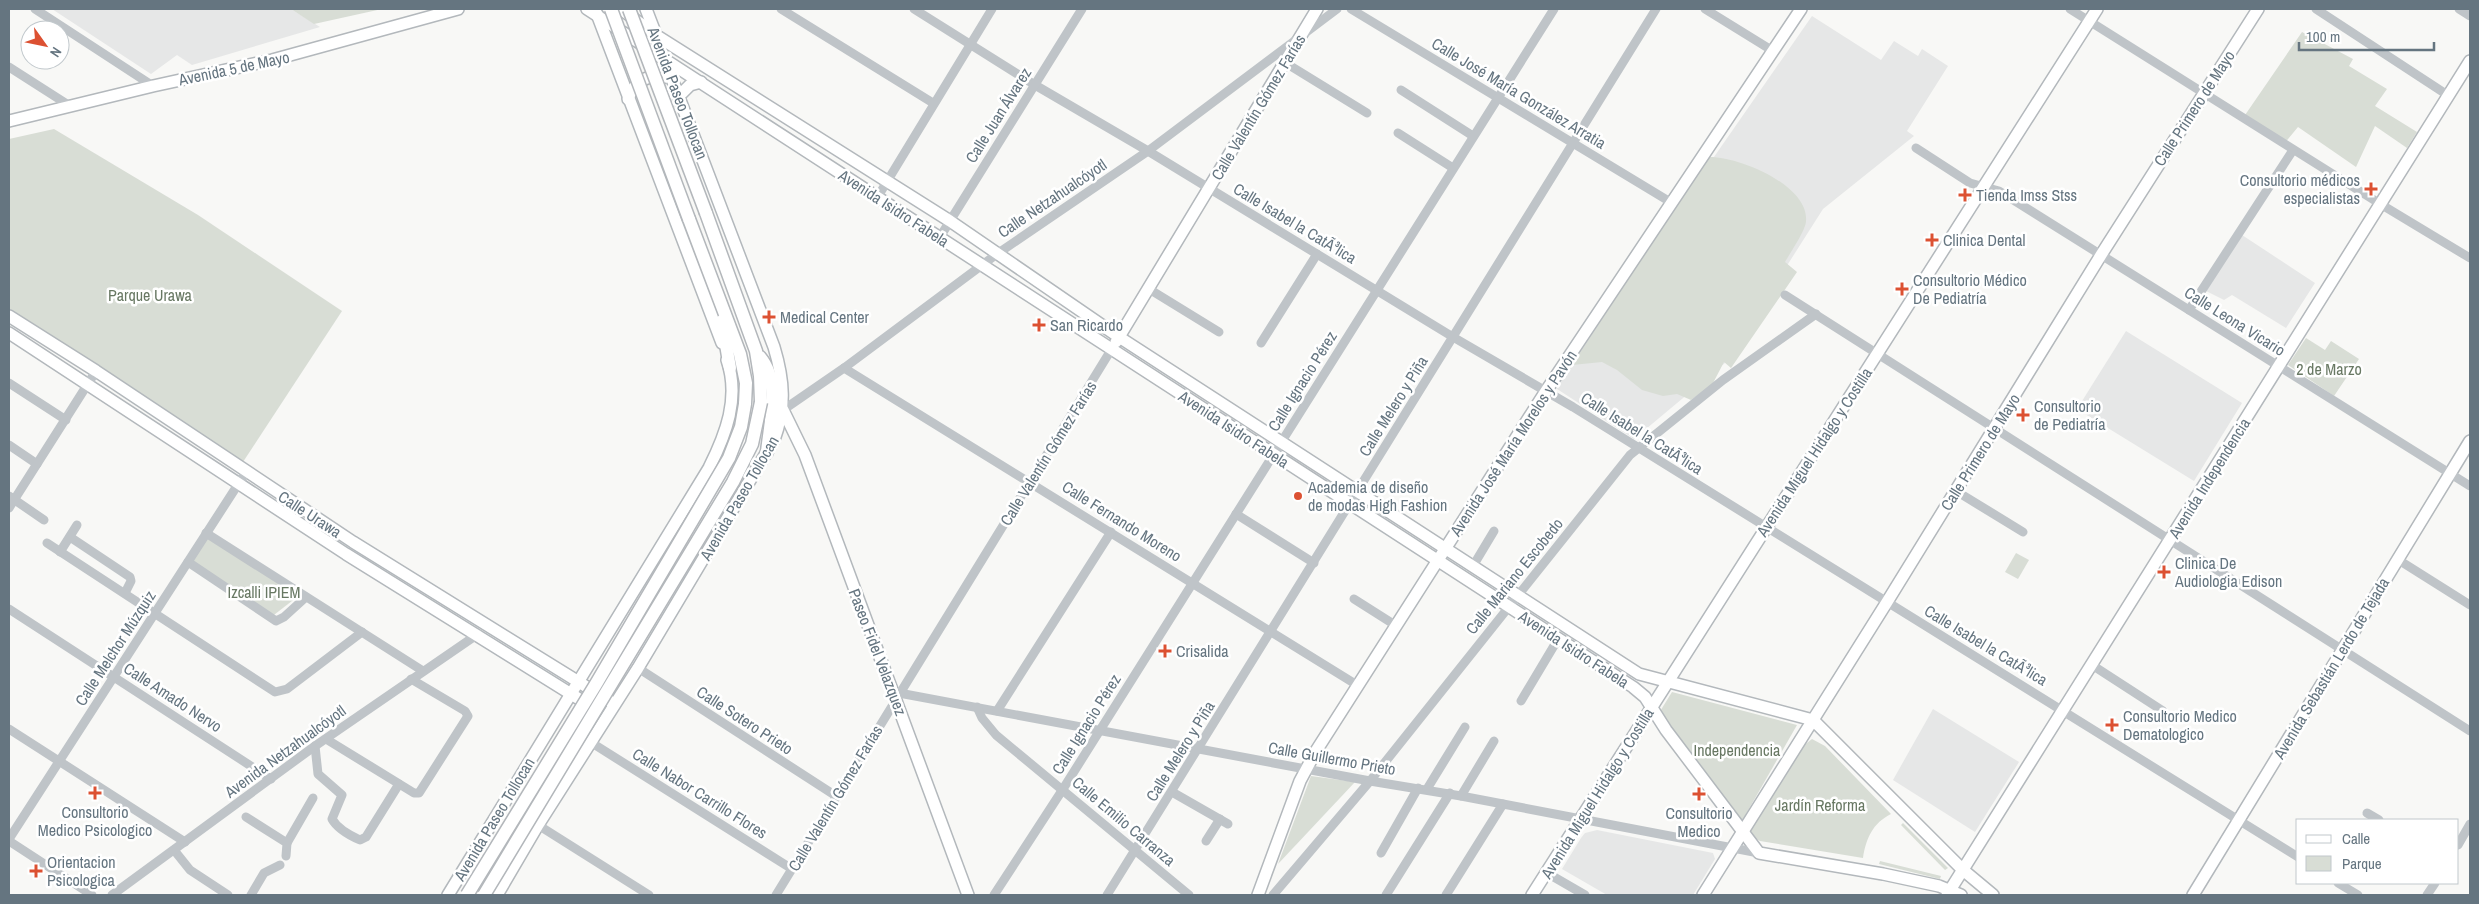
<svg xmlns="http://www.w3.org/2000/svg" width="2479" height="904" font-family="'Archivo Narrow',sans-serif">
	<style>
		.built { fill: #e6e7e7 }
		.green { fill: #d8ddd5 }
		.lines { fill: none; stroke-linecap: round; stroke-linejoin: round }
		.major-casing { stroke: #b3b8bc; stroke-width: 14 }
		.highway-casing { stroke: #b3b7bb; stroke-width: 15 }
		.minor { stroke: #bfc4c8; stroke-width: 9 }
		.major { stroke: #fff; stroke-width: 11 }
		.highway { stroke: #fff; stroke-width: 12 }
		.highway-bridge-casing { stroke: #b3b7bb; stroke-width: 15; stroke-linecap: butt }
		.highway-bridge { stroke: #fff; stroke-width: 12 }
		.poi-dot { fill: #dc5132; stroke: #fff; stroke-width: 2 }
		.labels { text-anchor: middle; stroke-width: 5; stroke-linejoin: round; paint-order: stroke }
		.street-label { font-size: 16px; fill: #657580; stroke: #fff }
		.poi-label { font-size: 16px; fill: #657580; stroke: #fff; text-anchor: start }
		.park-label { font-size: 16px; fill: #687863; stroke: #fff }
	</style>
	<rect width="100%" height="100%" fill="#f8f8f6"/>
	<!-- built -->
	<g class="built">
		<path d="M52,9H291L320,27L192,65L177,55L151,74Z"/>
		<path d="M1812,16L1881,60L1894,41L1918,56L1922,49L1948,66L1907,131L1914,136L1823,209L1725,363L1634,439L1554,387Z"/>
		<path d="M2242,235L2315,283L2286,328L2232,295L2224,300L2206,291Z"/>
		<path d="M2126,331L2242,403L2194,481L2077,409Z"/>
		<path d="M1933,709L2019,762L1975,832L1893,780Z"/>
		<path d="M1597,830L1713,853L1715,859L1693,895H1607L1562,869L1581,838L1585,833Z"/>
	</g>
	<!-- green -->
	<g class="green">
		<path d="M291,9H382L314,24Z"/>
		<path d="M2302,32L2353,59L2349,66L2387,89L2375,106L2417,132L2407,148L2375,126L2356,167L2298,127L2284,144L2243,118Z"/>
		<path d="M54,129L198,215L342,311L241,465L9,313V139Z"/>
		<path d="M1708,157C1738,156 1809,185 1806,221C1806,230 1790,253 1785,262L1797,272L1731,368L1724,362L1712,385L1691,400L1677,394L1663,396L1642,390L1617,370L1602,362L1572,365Z"/>
		<path d="M2306,338L2325,350L2331,341L2359,359L2334,396L2288,365Z"/>
		<path d="M206,533L301,594L270,618L188,562Z"/>
		<path d="M2016,553L2029,560L2018,579L2005,572Z"/>
		<path d="M1672,692L1797,725L1742,821L1659,713Z"/>
		<path d="M1812,739L1825,746L1891,814C1873,823 1866,838 1863,858L1760,841L1753,837L1750,828L1803,746Z"/>
		<path d="M1311,776L1355,782L1278,864Z"/>
		<path d="M1903,823L1948,868L1945,870L1901,825Z"/>
		<path d="M1880,861L1941,876L1940,879L1879,864Z"/>
	</g>
	<g class="lines">
		<!-- major casing -->
		<g class="major-casing">
			<g id="major">
				<path d="M587,9L1633,687L1645,697L1666,730L1759,853L1883,874L1939,886L1961,895"/>
				<path d="M621,9L657,36L950,221L1119,337L1639,674L1813,720L1963,870L1993,895"/>
				<path d="M646,9L656,35"/>
				<path d="M597,14L722,343"/>
				<path d="M679,96L690,85L701,82"/>
				<path d="M628,99C633,84 645,74 662,78"/>
				<path d="M9,121L153,86L272,60L458,9"/>
				<path d="M9,316L96,371L353,542L611,702"/>
				<path d="M9,333L346,554L592,707"/>
				<path d="M1116,342L1317,9"/>
				<path d="M783,410L805,455L968,895"/>
				<path d="M448,895L709,468C726,434 740,398 727,360"/>
				<path d="M497,895L538,825L638,668L774,440C786,408 784,380 774,347L664,58"/>
				<path d="M1258,895L1300,781L1316,751L1546,391L1801,9"/>
				<path d="M1532,895L2097,9"/>
				<path d="M1703,895L1887,602L2101,255L2258,9"/>
				<path d="M1947,895L2470,61"/>
				<path d="M2193,895L2470,441"/>
			</g>
		</g>
		<!-- highway casing -->
		<g class="highway-casing">
			<g id="highway">
				<path d="M706,213L756,351L760,376L761,402"/>
				<path d="M689,219L740,354L746,383L745,404"/>
				<path d="M722,321L730,368"/>
				<path d="M760,357C781,382 770,422 767,452"/>
			</g>
		</g>
		<!-- minor -->
		<g class="minor">
			<path d="M35,9L153,86"/>
			<path d="M781,9L933,103"/>
			<path d="M914,9L1035,85L1148,151L1453,337L1573,407L2298,857"/>
			<path d="M1351,9L1672,203"/>
			<path d="M1705,9L1773,51"/>
			<path d="M2070,9L2382,205L2470,258"/>
			<path d="M2316,9L2449,96"/>
			<path d="M2459,9L2470,16"/>
			<path d="M1284,62L1367,113"/>
			<path d="M9,67L70,106"/>
			<path d="M1401,90L1473,136"/>
			<path d="M1398,133L1453,168"/>
			<path d="M1916,148L1970,183L1999,191L2470,486"/>
			<path d="M877,198L992,9"/>
			<path d="M940,237L1082,9"/>
			<path d="M1149,289L1219,332"/>
			<path d="M1785,295L2470,731"/>
			<path d="M2189,310L2293,150"/>
			<path d="M1261,343L1317,254"/>
			<path d="M844,368L1357,685"/>
			<path d="M9,383L66,420"/>
			<path d="M783,410L844,368L997,254L1148,151L1337,9"/>
			<path d="M9,445L37,464"/>
			<path d="M1956,491L2023,532"/>
			<path d="M9,496L44,520"/>
			<path d="M9,508L96,371"/>
			<path d="M1236,514L1314,563"/>
			<path d="M206,533L423,671"/>
			<path d="M70,537L130,577L131,581L125,593"/>
			<path d="M47,543L275,692L287,689L362,632"/>
			<path d="M60,552L77,525"/>
			<path d="M2397,559L2470,605"/>
			<path d="M188,562L276,621L284,617L306,597"/>
			<path d="M1473,566L1494,531"/>
			<path d="M1354,599L1395,625"/>
			<path d="M9,609L271,779"/>
			<path d="M2092,665L2163,711"/>
			<path d="M638,668L836,796"/>
			<path d="M899,693L1370,781L1461,796L1759,853"/>
			<path d="M1521,701L1558,639"/>
			<path d="M977,707L982,718L996,735L1189,895"/>
			<path d="M997,711L1111,532"/>
			<path d="M9,729L185,842"/>
			<path d="M326,739L414,793H419L468,716L465,711L411,679"/>
			<path d="M592,743L792,869"/>
			<path d="M315,746L318,774L342,795L332,819C337,828 351,836 360,840L366,837L399,784"/>
			<path d="M1427,789L1465,727"/>
			<path d="M1172,792L1228,824"/>
			<path d="M1461,796L1494,741"/>
			<path d="M2367,813L2379,820"/>
			<path d="M246,817L287,843L286,856"/>
			<path d="M538,825L649,895"/>
			<path d="M9,839L246,472"/>
			<path d="M9,841L92,895"/>
			<path d="M1206,841L1220,819"/>
			<path d="M287,843L313,798"/>
			<path d="M2458,845L2470,824"/>
			<path d="M174,850L190,870L228,895"/>
			<path d="M1381,853L1418,788"/>
			<path d="M1547,873L1585,895"/>
			<path d="M2338,883L2358,895"/>
			<path d="M112,895L315,746L478,634"/>
			<path d="M251,895L264,873L280,865"/>
			<path d="M776,895L1111,350"/>
			<path d="M994,895L1063,789L1554,9"/>
			<path d="M1107,895L1656,9"/>
			<path d="M1273,895L1370,781L1630,455L1723,380L1816,314"/>
			<path d="M1386,895L1450,793"/>
			<path d="M1446,895L1503,804"/>
			<path d="M2427,895L2435,883"/>
		</g>
		<!-- major -->
		<use href="#major" class="major"/>
		<!-- highway -->
		<use href="#highway" class="highway"/>
		<!-- highway-bridge casing -->
		<g class="highway-bridge-casing">
			<g id="highway-bridge">
				<path d="M611,9L689,219"/>
				<path d="M629,9L706,213"/>
				<path d="M467,895L596,684L729,458L741,427L745,404"/>
				<path d="M484,895L733,482L752,444L761,402"/>
			</g>
		</g>
		<!-- highway-bridge -->
		<use href="#highway-bridge" class="highway-bridge"/>
	</g>
	<!-- markers -->
	<g class="poi-dot">
		<path d="M2368.5 181.5h5v5h5v5h-5v5h-5v-5h-5v-5h5z"/>
		<path d="M1962.5 187.5h5v5h5v5h-5v5h-5v-5h-5v-5h5z"/>
		<path d="M1929.5 232.5h5v5h5v5h-5v5h-5v-5h-5v-5h5z"/>
		<path d="M1899.5 281.5h5v5h5v5h-5v5h-5v-5h-5v-5h5z"/>
		<path d="M766.5 309.5h5v5h5v5h-5v5h-5v-5h-5v-5h5z"/>
		<path d="M1036.5 317.5h5v5h5v5h-5v5h-5v-5h-5v-5h5z"/>
		<path d="M2020.5 407.5h5v5h5v5h-5v5h-5v-5h-5v-5h5z"/>
		<circle cx="1298" cy="496" r="5"/>
		<path d="M2161.5 564.5h5v5h5v5h-5v5h-5v-5h-5v-5h5z"/>
		<path d="M1162.5 643.5h5v5h5v5h-5v5h-5v-5h-5v-5h5z"/>
		<path d="M2109.5 717.5h5v5h5v5h-5v5h-5v-5h-5v-5h5z"/>
		<path d="M92.5 785.5h5v5h5v5h-5v5h-5v-5h-5v-5h5z"/>
		<path d="M1696.5 786.5h5v5h5v5h-5v5h-5v-5h-5v-5h5z"/>
		<path d="M33.5 863.5h5v5h5v5h-5v5h-5v-5h-5v-5h5z"/>
	</g>
	<g class="labels">
		<!-- street labels -->
		<g class="street-label">
			<text transform="translate(234 68) rotate(-12)" y="6">Avenida 5 de Mayo</text>
			<text transform="translate(678 93) rotate(69)" y="6">Avenida Paseo Tollocan</text>
			<text transform="translate(1519 93) rotate(31)" y="6">Calle José María González Arratia</text>
			<text transform="translate(1258 107) rotate(-59)" y="6">Calle Valentín Gómez Farías</text>
			<text transform="translate(2194 108) rotate(-57)" y="6">Calle Primero de Mayo</text>
			<text transform="translate(998 115) rotate(-58)" y="6">Calle Juan Álvarez</text>
			<text transform="translate(1052 198) rotate(-34)" y="6">Calle Netzahualcóyotl</text>
			<text transform="translate(894 208) rotate(33)" y="6">Avenida Isidro Fabela</text>
			<text transform="translate(1295 223) rotate(31)" y="6">Calle Isabel la CatÃ³lica</text>
			<text transform="translate(2235 321) rotate(32)" y="6">Calle Leona Vicario</text>
			<text transform="translate(1302 381) rotate(-58)" y="6">Calle Ignacio Pérez</text>
			<text transform="translate(1393 406) rotate(-58)" y="6">Calle Melero y Piña</text>
			<text transform="translate(1234 429) rotate(33)" y="6">Avenida Isidro Fabela</text>
			<text transform="translate(1642 433) rotate(32)" y="6">Calle Isabel la CatÃ³lica</text>
			<text transform="translate(1513 443) rotate(-57)" y="6">Avenida José María Morelos y Pavón</text>
			<text transform="translate(1814 452) rotate(-57)" y="6">Avenida Miguel Hidalgo y Costilla</text>
			<text transform="translate(1980 452) rotate(-58)" y="6">Calle Primero de Mayo</text>
			<text transform="translate(1048 453) rotate(-58)" y="6">Calle Valentín Gómez Farías</text>
			<text transform="translate(2209 478) rotate(-58)" y="6">Avenida Independencia</text>
			<text transform="translate(739 498) rotate(-60)" y="6">Avenida Paseo Tollocan</text>
			<text transform="translate(310 514) rotate(33)" y="6">Calle Urawa</text>
			<text transform="translate(1122 521) rotate(32)" y="6">Calle Fernando Moreno</text>
			<text transform="translate(1514 576) rotate(-51)" y="6">Calle Mariano Escobedo</text>
			<text transform="translate(1986 645) rotate(31)" y="6">Calle Isabel la CatÃ³lica</text>
			<text transform="translate(115 648) rotate(-57)" y="6">Calle Melchor Múzquiz</text>
			<text transform="translate(1574 649) rotate(33)" y="6">Avenida Isidro Fabela</text>
			<text transform="translate(878 652) rotate(69)" y="6">Paseo Fidel Velazquez</text>
			<text transform="translate(2331 668) rotate(-59)" y="6">Avenida Sebastián Lerdo de Tejada</text>
			<text transform="translate(173 697) rotate(33)" y="6">Calle Amado Nervo</text>
			<text transform="translate(745 720) rotate(33)" y="6">Calle Sotero Prieto</text>
			<text transform="translate(1086 724) rotate(-58)" y="6">Calle Ignacio Pérez</text>
			<text transform="translate(285 751) rotate(-36)" y="6">Avenida Netzahualcóyotl</text>
			<text transform="translate(1180 751) rotate(-58)" y="6">Calle Melero y Piña</text>
			<text transform="translate(1332 758) rotate(10)" y="6">Calle Guillermo Prieto</text>
			<text transform="translate(700 793) rotate(32)" y="6">Calle Nabor Carrillo Flores</text>
			<text transform="translate(1597 793) rotate(-58)" y="6">Avenida Miguel Hidalgo y Costilla</text>
			<text transform="translate(835 798) rotate(-59)" y="6">Calle Valentín Gómez Farías</text>
			<text transform="translate(494 819) rotate(-59)" y="6">Avenida Paseo Tollocan</text>
			<text transform="translate(1124 821) rotate(40)" y="6">Calle Emilio Carranza</text>
		</g>
		<!-- poi labels -->
		<g class="poi-label">
			<text x="2360" y="186" text-anchor="end">Consultorio médicos<tspan x="2360" dy="18">especialistas</tspan></text>
			<text x="1976" y="201">Tienda Imss Stss</text>
			<text x="1943" y="246">Clinica Dental</text>
			<text x="1913" y="286">Consultorio Médico<tspan x="1913" dy="18">De Pediatría</tspan></text>
			<text x="780" y="323">Medical Center</text>
			<text x="1050" y="331">San Ricardo</text>
			<text x="2034" y="412">Consultorio<tspan x="2034" dy="18">de Pediatría</tspan></text>
			<text x="1308" y="493">Academia de diseño<tspan x="1308" dy="18">de modas High Fashion</tspan></text>
			<text x="2175" y="569">Clinica De<tspan x="2175" dy="18">Audiologia Edison</tspan></text>
			<text x="1176" y="657">Crisalida</text>
			<text x="2123" y="722">Consultorio Medico<tspan x="2123" dy="18">Dematologico</tspan></text>
			<text x="95" y="818" text-anchor="middle">Consultorio<tspan x="95" dy="18">Medico Psicologico</tspan></text>
			<text x="1699" y="819" text-anchor="middle">Consultorio<tspan x="1699" dy="18">Medico</tspan></text>
			<text x="47" y="868">Orientacion<tspan x="47" dy="18">Psicologica</tspan></text>
		</g>
		<!-- park labels -->
		<g class="park-label">
			<text x="150" y="301">Parque Urawa</text>
			<text x="2329" y="375">2 de Marzo</text>
			<text x="264" y="598">Izcalli IPIEM</text>
			<text x="1737" y="756">Independencia</text>
			<text x="1820" y="811">Jardín Reforma</text>
		</g>
	</g>
	<!-- border -->
	<rect width="2479" height="904" fill="none" stroke="#657580" stroke-width="20"/>
	<!-- legend -->
	<rect x="2296" y="819" width="162" height="65" fill="#ffffff" stroke="#c1c8cc"/>
	<rect x="2306" y="835" width="25" height="8" fill="#ffffff" stroke="#c1c8cc"/>
	<text x="2342" y="844" font-size="15" fill="#657580">Calle</text>
	<rect x="2306" y="856" width="25" height="15" fill="#d8ddd5" stroke="#c1c8cc"/>
	<text x="2342" y="869" font-size="15" fill="#657580">Parque</text>
	<!-- north arrow -->
	<g transform="translate(45 45) rotate(123)"><circle r="24" fill="#ffffff" stroke="#c1c8cc"/>
	<path d="M0-4L9 19L0 12L-9 19Z" fill="#dc5132"/>
	<text y="-8" font-size="14" font-weight="bold" text-anchor="middle" fill="#657580">N</text>
	</g>
	<!-- scale -->
	<path d="M2299 42v8h135v-8" fill="none" stroke="#657580" stroke-width="2.5"/>
	<text x="2306" y="42" font-size="15" fill="#657580" stroke="#ffffff" stroke-width="4" paint-order="stroke">100 m</text>
</svg>
